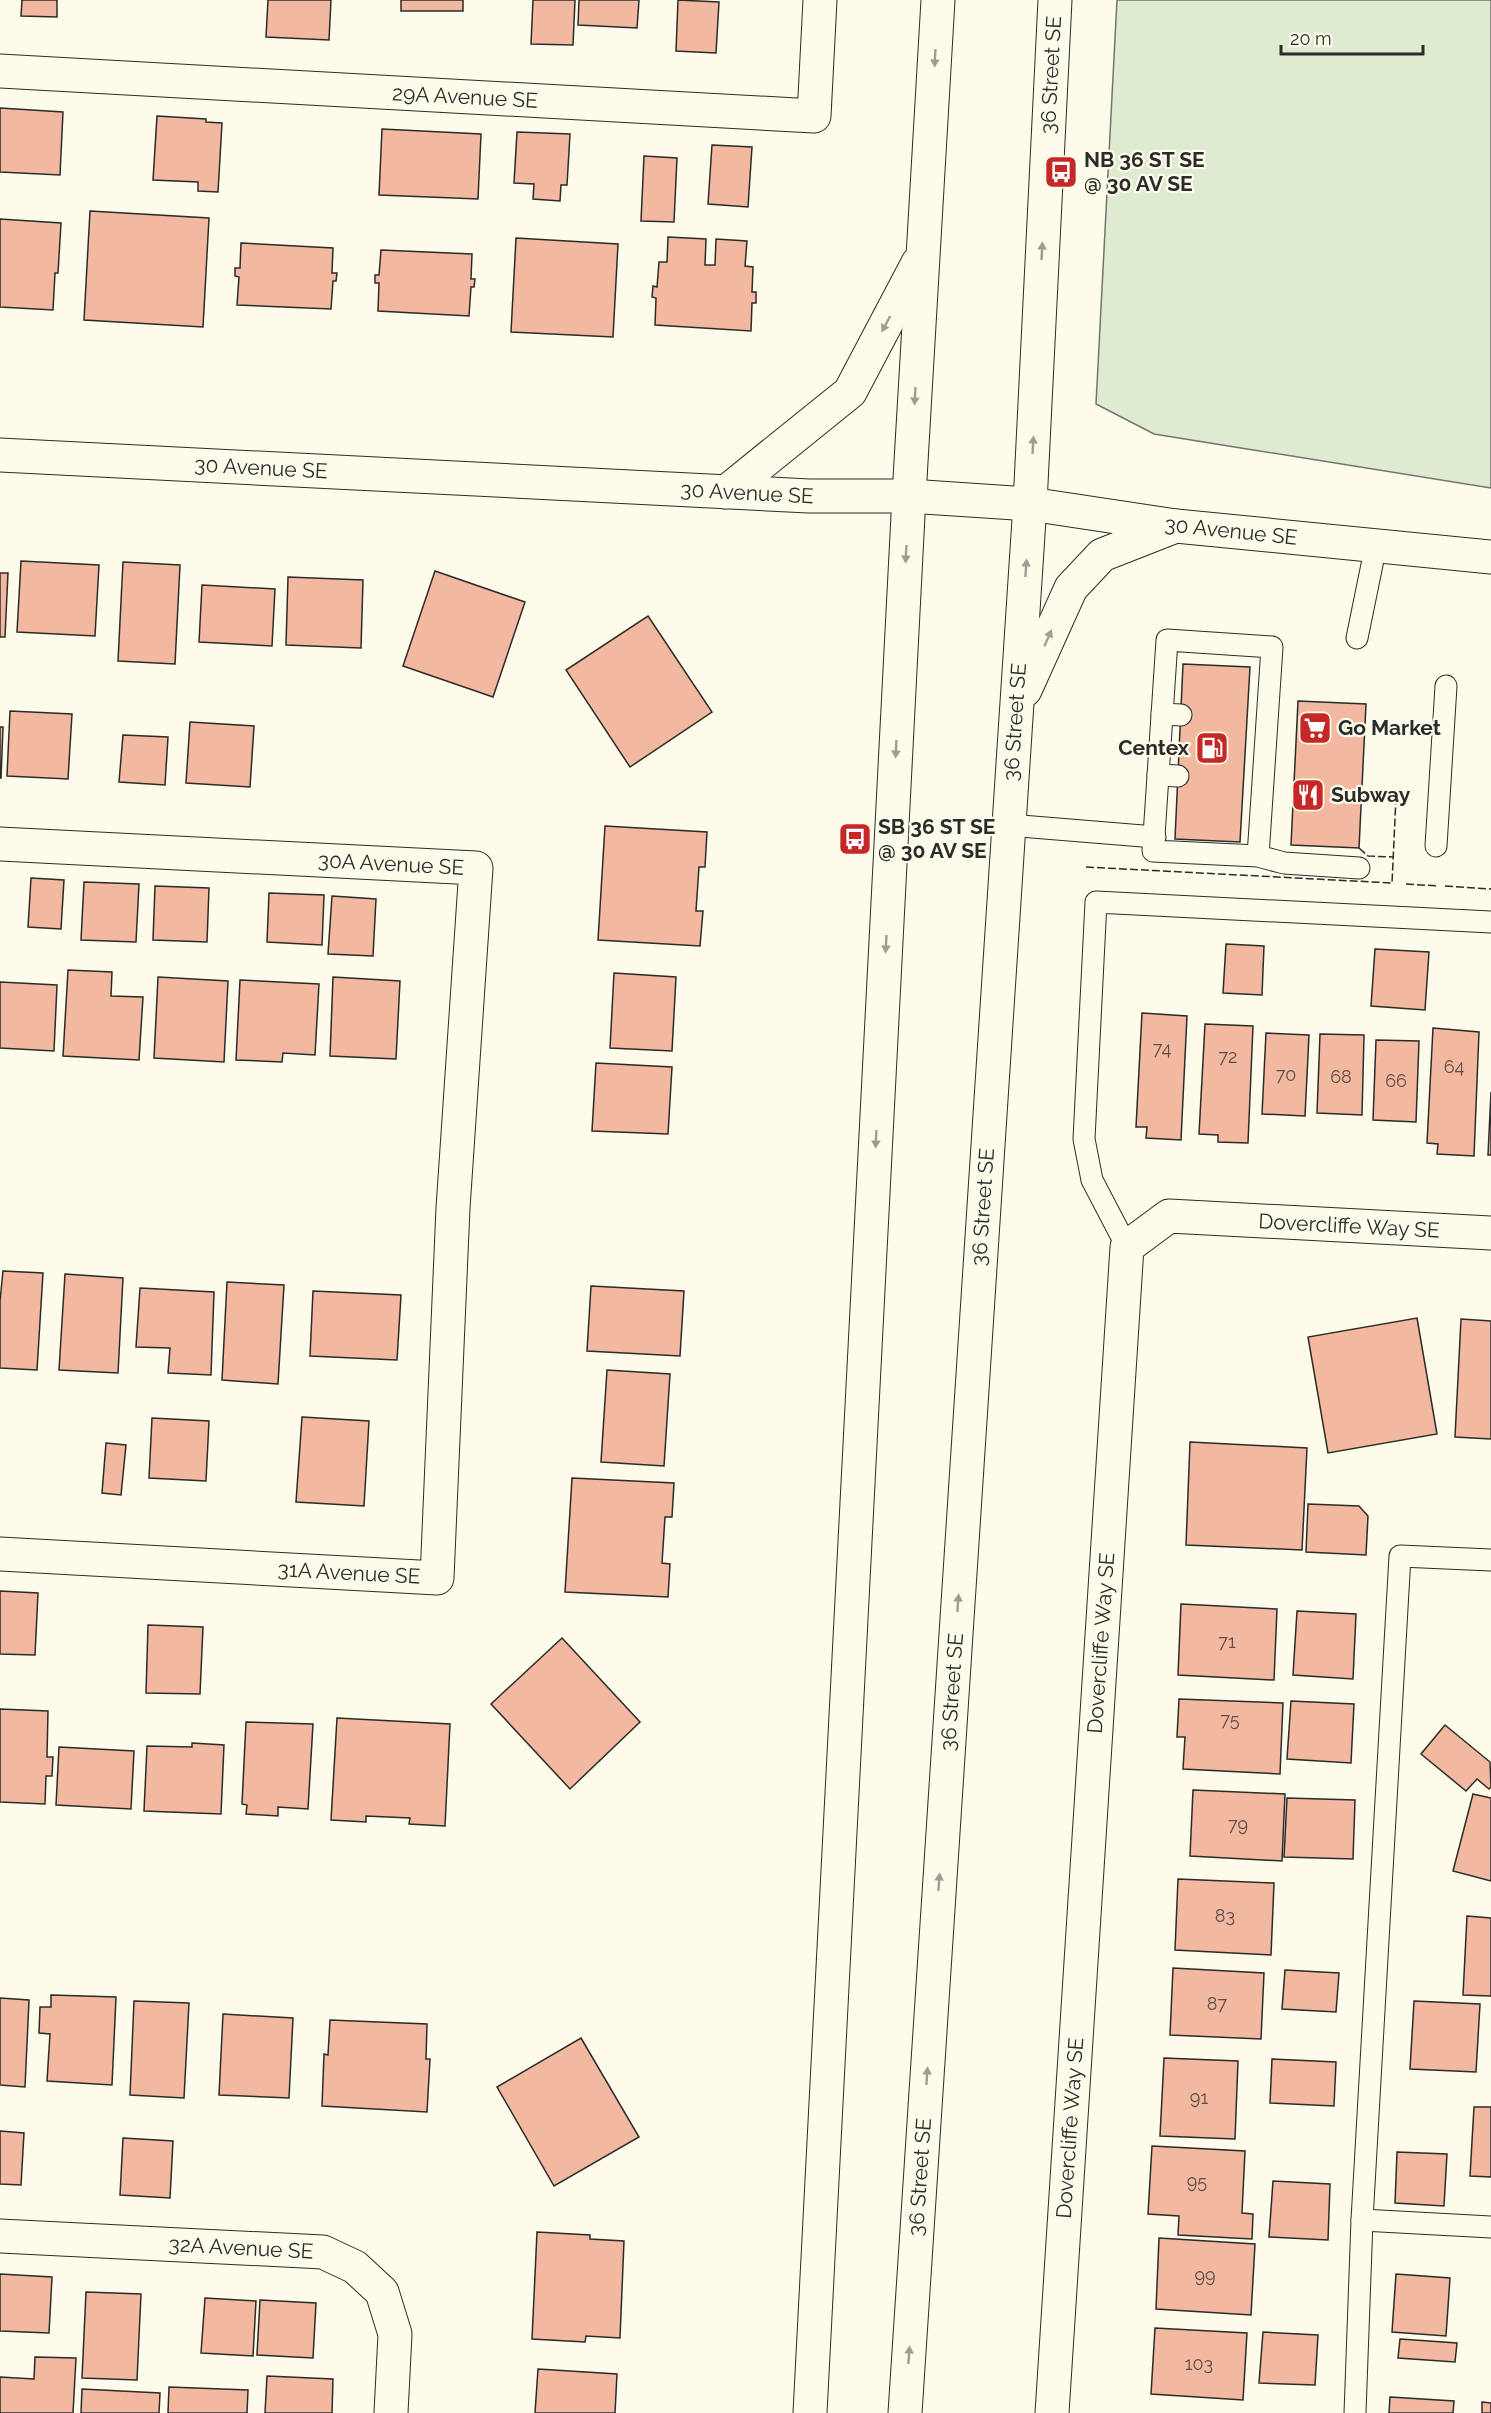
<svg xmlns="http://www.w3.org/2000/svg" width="1491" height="2413" font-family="Raleway,sans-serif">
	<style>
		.green { fill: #deebd1; stroke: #74746e; stroke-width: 1.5 }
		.building { fill: #f2b8a0; stroke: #2b2b2b; stroke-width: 1.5 }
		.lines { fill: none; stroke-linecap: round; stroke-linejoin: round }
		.lane-casing { stroke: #2b2b2b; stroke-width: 23 }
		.street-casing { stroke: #2b2b2b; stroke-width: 35 }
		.secondary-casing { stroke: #2b2b2b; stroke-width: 35 }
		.lane { stroke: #fdfbea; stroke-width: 21 }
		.street { stroke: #fdfbea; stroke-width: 33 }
		.secondary { stroke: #fdfbea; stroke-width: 33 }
		.fence { stroke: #2b2b2b; stroke-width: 1.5; stroke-dasharray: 8 3; stroke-linecap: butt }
		.oneway { fill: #9e9d94 }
		.labels { text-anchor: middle; stroke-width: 4.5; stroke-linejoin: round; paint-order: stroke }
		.number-label { font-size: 18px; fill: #5d4e48 }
		.street-label { font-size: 21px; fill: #2b2b2b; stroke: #fdfbea }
		.poi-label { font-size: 21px; font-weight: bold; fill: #2b2b2b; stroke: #fdfbea; text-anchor: start }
	</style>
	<rect width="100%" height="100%" fill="#fdfbea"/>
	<!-- green -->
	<path class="green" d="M1117,0H1491V488L1154,434L1096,404Z"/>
	<!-- building -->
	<g class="building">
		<path d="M22,0H57V17L21,16Z"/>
		<path d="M268,0H331L329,40L266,37Z"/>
		<rect x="401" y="0" width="62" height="11"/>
		<path d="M533,0H575L573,45L531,44Z"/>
		<path d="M579,0H639L637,28L578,25Z"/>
		<path d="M678,0L719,2L716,53L676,51Z"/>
		<path d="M0,108L63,112L60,175L0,172Z"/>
		<path d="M157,116L206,119V122L222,123L218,192L198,191V182L153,180Z"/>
		<path d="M382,129L481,134L478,199L379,195Z"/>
		<path d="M517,132L570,134L567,185H561L560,201L533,199L534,184L514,183Z"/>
		<path d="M712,145L752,147L748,207L708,204Z"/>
		<path d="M644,156L677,158L674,222L641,221Z"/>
		<path d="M90,211L209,218L203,327L84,320Z"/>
		<path d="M0,219L61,223L58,273H55L53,310L0,307Z"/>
		<path d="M668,237L706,239L705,265H715L716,239L747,241L745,266L753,267L752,292H756V303H752L751,331L655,325L656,298L652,297L653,286L657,287L659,262H667Z"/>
		<path d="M516,238L618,244L613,337L511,332Z"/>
		<path d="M241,243L333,248L332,273H337L336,281H333L331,309L237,305L239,277L235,276V268H240Z"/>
		<path d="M381,250L472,254L471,279H475L474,287H471L469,316L378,311L379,283H375V275H379Z"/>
		<path d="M21,561L99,565L95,636L17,632Z"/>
		<path d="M123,562L180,565L175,664L118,661Z"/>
		<path d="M435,571L525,602L493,697L403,666Z"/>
		<path d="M0,573H8L5,637H0Z"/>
		<path d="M288,577L363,580L361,648L286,645Z"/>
		<path d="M202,585L275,589L272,646L199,642Z"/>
		<path d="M648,616L712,712L630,767L566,670Z"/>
		<path d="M1183,664L1250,667L1240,842L1175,839Z"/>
		<path d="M1298,701L1366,704L1359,848L1291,845Z"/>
		<path d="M10,711L72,714L68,779L7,776Z"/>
		<path d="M190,722L254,726L250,787L186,783Z"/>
		<path d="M0,727H3L1,778H0Z"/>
		<path d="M123,735L168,737L165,785L119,782Z"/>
		<path d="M605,826L707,832L705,867H699L696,911H703L700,946L598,940Z"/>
		<path d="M31,878L64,880L61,929L28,927Z"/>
		<path d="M84,882L139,884L136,942L81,940Z"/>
		<path d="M155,886L209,888L207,942L153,940Z"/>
		<path d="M269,893L324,895L322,945L267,942Z"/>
		<path d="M332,896L376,899L373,956L328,954Z"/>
		<path d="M1226,944L1264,946L1262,995L1223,993Z"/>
		<path d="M1375,949L1429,952L1425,1010L1371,1006Z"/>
		<path d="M68,970L112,972L111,996L143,997L139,1060L63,1056Z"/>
		<path d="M614,973L676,977L672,1051L610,1048Z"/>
		<path d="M158,977L228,981L224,1062L154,1058Z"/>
		<path d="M333,977L400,981L396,1059L330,1056Z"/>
		<path d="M240,980L319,984L315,1055L283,1053L282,1062L236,1060Z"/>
		<path d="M0,982L57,985L54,1051L0,1048Z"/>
		<path d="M1142,1013L1187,1016L1181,1140L1146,1138L1147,1127H1136Z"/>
		<path d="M1205,1024L1253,1026L1248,1143L1218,1142V1135L1199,1134Z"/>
		<path d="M1433,1028L1479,1032L1474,1156L1437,1154L1438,1144L1427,1143Z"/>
		<path d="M1266,1033L1309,1035L1305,1116L1262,1114Z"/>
		<path d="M1320,1034L1364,1035L1362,1115L1317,1113Z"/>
		<path d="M1376,1040L1419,1041L1416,1122L1373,1120Z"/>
		<path d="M596,1063L672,1067L668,1134L592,1131Z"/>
		<path d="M1491,1092V1155H1488Z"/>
		<path d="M3,1271L43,1273L37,1370L0,1368V1301Z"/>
		<path d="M65,1274L123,1278L118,1373L59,1370Z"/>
		<path d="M227,1282L284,1285L278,1384L222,1380Z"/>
		<path d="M591,1286L684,1291L680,1356L587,1351Z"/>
		<path d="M140,1288L214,1292L211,1375L168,1373L170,1348L136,1347Z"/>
		<path d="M313,1291L401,1295L397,1360L310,1356Z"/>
		<path d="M1417,1318L1437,1434L1328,1453L1308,1337Z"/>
		<path d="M1461,1319L1491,1321V1439L1455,1437Z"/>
		<path d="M607,1370L670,1374L664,1466L601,1462Z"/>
		<path d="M302,1417L369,1421L364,1506L296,1502Z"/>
		<path d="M152,1418L209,1421L206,1481L149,1478Z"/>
		<path d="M1190,1442L1307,1448L1302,1550L1186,1545Z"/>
		<path d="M106,1443L126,1445L121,1495L102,1493Z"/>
		<path d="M572,1478L674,1483L672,1517H665L662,1563L670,1564L668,1597L565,1592Z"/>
		<path d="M1308,1504L1359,1506L1368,1516L1366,1555L1306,1552Z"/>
		<path d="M0,1591L38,1593L35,1655L0,1654Z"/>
		<path d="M1181,1604L1277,1609L1274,1680L1178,1675Z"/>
		<path d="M1297,1611L1356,1614L1353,1679L1293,1675Z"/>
		<path d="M148,1625L203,1627L200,1694L146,1693Z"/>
		<path d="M562,1638L640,1722L570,1789L491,1704Z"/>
		<path d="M1179,1699L1283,1703L1280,1774L1183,1769L1185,1737H1177Z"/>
		<path d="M1291,1701L1354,1704L1351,1763L1287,1759Z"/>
		<path d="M0,1709L48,1711L47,1757H53L52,1776H46L45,1804L0,1802Z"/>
		<path d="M337,1718L450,1724L445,1826L409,1824L410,1818L366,1816V1822L331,1820Z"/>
		<path d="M246,1722L313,1724L308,1809L278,1807V1816L246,1814L247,1805L242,1804Z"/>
		<path d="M1445,1725L1490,1762L1491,1787L1489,1789L1477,1779L1466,1791L1421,1754Z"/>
		<path d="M192,1743L224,1745L221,1814L144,1811L147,1746L192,1747Z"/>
		<path d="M59,1747L134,1751L131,1809L56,1805Z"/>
		<path d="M1193,1790L1285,1794L1282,1861L1190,1856Z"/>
		<path d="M1473,1794L1491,1798V1881L1453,1871Z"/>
		<path d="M1287,1798L1355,1800L1353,1859L1284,1857Z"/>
		<path d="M1178,1879L1274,1883L1271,1955L1175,1950Z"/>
		<path d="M1467,1916L1491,1918V1996L1463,1995Z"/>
		<path d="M1173,1968L1264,1973L1261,2039L1170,2035Z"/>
		<path d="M1285,1970L1339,1973L1336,2012L1282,2009Z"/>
		<path d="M51,1995L116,1997L112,2085L47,2081L50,2034L39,2033L40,2007H51Z"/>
		<path d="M0,1998L29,2000L25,2087L0,2085Z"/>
		<path d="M134,2001L189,2003L184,2098L130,2095Z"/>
		<path d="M1414,2001L1480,2004L1476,2072L1410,2069Z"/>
		<path d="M223,2014L293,2018L289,2098L219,2095Z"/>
		<path d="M330,2020L427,2024L426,2059H430L427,2112L322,2106L324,2054L328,2055Z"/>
		<path d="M581,2038L639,2137L554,2186L497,2087Z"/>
		<path d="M1164,2058L1238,2061L1235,2139L1160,2136Z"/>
		<path d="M1272,2059L1336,2062L1334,2106L1270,2103Z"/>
		<path d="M1474,2107H1491V2177L1470,2176Z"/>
		<path d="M0,2131L24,2133L21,2185L0,2184Z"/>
		<path d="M123,2138L173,2141L170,2198L120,2195Z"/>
		<path d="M1152,2146L1245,2151L1242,2213L1253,2214L1252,2239L1178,2235L1179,2216L1148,2214Z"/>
		<path d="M1397,2152L1447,2154L1444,2206L1395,2203Z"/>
		<path d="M1273,2181L1330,2184L1328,2240L1269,2237Z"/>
		<path d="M537,2232L590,2235V2239L624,2241L620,2338L586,2336L585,2342L532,2339Z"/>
		<path d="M1159,2238L1255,2244L1251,2315L1156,2309Z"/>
		<path d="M0,2274L52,2277L49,2333L0,2331Z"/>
		<path d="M1396,2274L1450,2278L1446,2336L1392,2332Z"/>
		<path d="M86,2292L141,2294L137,2380L82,2378Z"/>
		<path d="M205,2298L256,2301L253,2356L201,2353Z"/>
		<path d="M260,2300L316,2303L313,2358L257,2355Z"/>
		<path d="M1155,2328L1247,2333L1243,2400L1151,2394Z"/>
		<path d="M1263,2332L1318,2335L1315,2385L1259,2383Z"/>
		<path d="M1400,2339L1457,2343L1455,2362L1398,2358Z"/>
		<path d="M35,2357L76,2358L73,2413H0V2377L34,2379Z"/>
		<path d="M538,2369L617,2374L615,2413H535Z"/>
		<path d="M267,2376L333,2379L332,2413H265Z"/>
		<path d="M169,2387L248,2390L247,2413H168Z"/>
		<path d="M82,2389L160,2393L159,2413H81Z"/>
		<path d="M1390,2397L1454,2401L1453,2413H1389Z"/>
		<path d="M1482,2402L1491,2403V2413H1482Z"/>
	</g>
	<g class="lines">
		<!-- lane casing -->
		<g class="lane-casing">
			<g id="lane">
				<path d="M1357,638L1376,545"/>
				<path d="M1162,714L1181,715"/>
				<path d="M1158,775L1178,776"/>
				<path d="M1008,825L1155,837"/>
				<path d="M1436,846L1446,686"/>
				<path d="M1258,856L1272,647L1167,640L1153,851L1258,856L1284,863L1359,868"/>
				<path d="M1127,1247L1092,1180L1084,1139L1096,902L1491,922"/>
				<path d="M1362,2220L1491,2227"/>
				<path d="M1355,2413L1362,2220L1400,1556L1491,1560"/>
			</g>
		</g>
		<!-- street casing -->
		<g class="street-casing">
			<g id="street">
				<path d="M0,71L814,116L820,0"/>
				<path d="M0,455L809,496H909L1030,504L1176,526L1491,557"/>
				<path d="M0,844L476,868L453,1208L437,1578L0,1554"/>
				<path d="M0,2236L323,2252L355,2267L382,2292L395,2334L391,2413"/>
				<path d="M1052,2413L1127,1247L1169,1216L1491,1233"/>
			</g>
		</g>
		<!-- secondary casing -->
		<g class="secondary-casing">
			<g id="secondary">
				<path d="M726,492L850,392L918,263"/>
				<path d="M1025,690L1071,588L1102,555L1176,526"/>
				<path d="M810,2413L909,496L938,0"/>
				<path d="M905,2413L1030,504L1055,0"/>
			</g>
		</g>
		<!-- lane -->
		<use href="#lane" class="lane"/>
		<!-- street -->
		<use href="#street" class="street"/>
		<!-- secondary -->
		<use href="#secondary" class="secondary"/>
		<!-- fence -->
		<g class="fence">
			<path d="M1359,848L1368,856L1394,857"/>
			<path d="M1086,867L1392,883L1396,797L1362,796"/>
			<path d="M1406,884L1439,886"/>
			<path d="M1445,886L1491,889"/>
		</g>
	</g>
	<!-- one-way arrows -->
	<defs><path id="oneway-solid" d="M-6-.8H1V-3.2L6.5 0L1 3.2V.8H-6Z" transform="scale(1.5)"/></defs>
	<g class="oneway">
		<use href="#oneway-solid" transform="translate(935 58) rotate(93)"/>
		<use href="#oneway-solid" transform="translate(1042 251) rotate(-87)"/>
		<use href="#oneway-solid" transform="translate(886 324) rotate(118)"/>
		<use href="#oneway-solid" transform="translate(915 396) rotate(93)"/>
		<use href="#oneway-solid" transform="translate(1033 445) rotate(-87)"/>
		<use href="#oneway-solid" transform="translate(906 554) rotate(93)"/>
		<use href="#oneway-solid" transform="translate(1026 568) rotate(-86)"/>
		<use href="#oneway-solid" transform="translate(1048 638) rotate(-66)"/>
		<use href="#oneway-solid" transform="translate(896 749) rotate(93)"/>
		<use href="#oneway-solid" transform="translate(886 944) rotate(93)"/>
		<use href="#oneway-solid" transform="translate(876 1139) rotate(93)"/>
		<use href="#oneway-solid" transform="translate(958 1603) rotate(-86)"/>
		<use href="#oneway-solid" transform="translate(939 1882) rotate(-86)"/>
		<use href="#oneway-solid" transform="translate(927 2076) rotate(-86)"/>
		<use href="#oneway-solid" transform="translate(909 2355) rotate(-86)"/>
	</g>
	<!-- icons -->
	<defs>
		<g id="bus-square" transform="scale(1.725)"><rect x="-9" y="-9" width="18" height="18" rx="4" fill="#c62828" stroke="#fdfbea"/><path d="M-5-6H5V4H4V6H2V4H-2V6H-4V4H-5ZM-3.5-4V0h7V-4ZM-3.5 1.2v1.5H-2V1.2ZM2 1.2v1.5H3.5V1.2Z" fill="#fff"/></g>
		<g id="supermarket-square" transform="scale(1.725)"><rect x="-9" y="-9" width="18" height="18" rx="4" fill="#c62828" stroke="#fdfbea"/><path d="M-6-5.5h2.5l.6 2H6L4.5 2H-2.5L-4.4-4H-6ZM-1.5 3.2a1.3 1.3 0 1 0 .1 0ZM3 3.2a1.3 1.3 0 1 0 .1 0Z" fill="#fff"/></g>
		<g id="fuel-square" transform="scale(1.725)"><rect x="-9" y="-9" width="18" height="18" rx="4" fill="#c62828" stroke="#fdfbea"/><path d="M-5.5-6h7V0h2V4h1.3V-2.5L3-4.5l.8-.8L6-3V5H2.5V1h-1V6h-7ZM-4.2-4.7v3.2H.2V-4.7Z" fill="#fff"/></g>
		<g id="restaurant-square" transform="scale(1.725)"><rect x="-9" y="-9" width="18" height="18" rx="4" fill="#c62828" stroke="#fdfbea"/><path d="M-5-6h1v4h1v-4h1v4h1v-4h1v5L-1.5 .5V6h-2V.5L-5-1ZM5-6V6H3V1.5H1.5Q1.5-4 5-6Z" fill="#fff"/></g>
	</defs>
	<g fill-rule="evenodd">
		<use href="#bus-square" x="1061" y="172"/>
		<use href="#supermarket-square" x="1315" y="728"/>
		<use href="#fuel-square" x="1212" y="748"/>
		<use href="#restaurant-square" x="1308" y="795"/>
		<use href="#bus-square" x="855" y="839"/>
	</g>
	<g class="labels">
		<!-- number labels -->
		<g class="number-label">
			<text x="1162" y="1055">74</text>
			<text x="1228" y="1063">72</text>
			<text x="1454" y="1073">64</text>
			<text x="1286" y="1081">70</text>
			<text x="1341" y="1083">68</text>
			<text x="1396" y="1087">66</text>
			<text x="1227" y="1648">71</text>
			<text x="1230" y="1726">75</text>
			<text x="1238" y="1831">79</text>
			<text x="1225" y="1922">83</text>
			<text x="1217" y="2010">87</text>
			<text x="1199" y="2104">91</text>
			<text x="1197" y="2188">95</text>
			<text x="1205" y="2282">99</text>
			<text x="1199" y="2370">103</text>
		</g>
		<!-- street labels -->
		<g class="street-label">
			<text transform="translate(1051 75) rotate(-87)" y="7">36 Street SE</text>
			<text transform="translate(465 97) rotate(3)" y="7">29A Avenue SE</text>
			<text transform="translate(261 468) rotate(3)" y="7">30 Avenue SE</text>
			<text transform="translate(747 493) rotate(3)" y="7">30 Avenue SE</text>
			<text transform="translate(1231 531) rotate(6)" y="7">30 Avenue SE</text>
			<text transform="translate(1015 722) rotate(-86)" y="7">36 Street SE</text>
			<text transform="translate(391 864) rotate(3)" y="7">30A Avenue SE</text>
			<text transform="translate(983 1207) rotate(-86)" y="7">36 Street SE</text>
			<text transform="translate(1349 1226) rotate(3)" y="7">Dovercliffe Way SE</text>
			<text transform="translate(349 1573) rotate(3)" y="7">31A Avenue SE</text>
			<text transform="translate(1101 1643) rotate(-86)" y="7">Dovercliffe Way SE</text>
			<text transform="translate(952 1692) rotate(-86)" y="7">36 Street SE</text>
			<text transform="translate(1070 2128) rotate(-86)" y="7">Dovercliffe Way SE</text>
			<text transform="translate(920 2177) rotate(-86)" y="7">36 Street SE</text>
			<text transform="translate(241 2248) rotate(3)" y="7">32A Avenue SE</text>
		</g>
		<!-- poi labels -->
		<g class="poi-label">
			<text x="1084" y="167">NB 36 ST SE<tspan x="1084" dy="24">@ 30 AV SE</tspan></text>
			<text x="1338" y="735">Go Market</text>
			<text x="1189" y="755" text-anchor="end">Centex</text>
			<text x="1331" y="802">Subway</text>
			<text x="878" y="834">SB 36 ST SE<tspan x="878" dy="24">@ 30 AV SE</tspan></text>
		</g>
	</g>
	<!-- scale -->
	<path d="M1281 45v9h142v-9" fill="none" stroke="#2b2b2b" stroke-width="3"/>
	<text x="1290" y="45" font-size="18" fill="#2b2b2b" stroke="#fdfbea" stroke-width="4.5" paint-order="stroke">20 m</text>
</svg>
